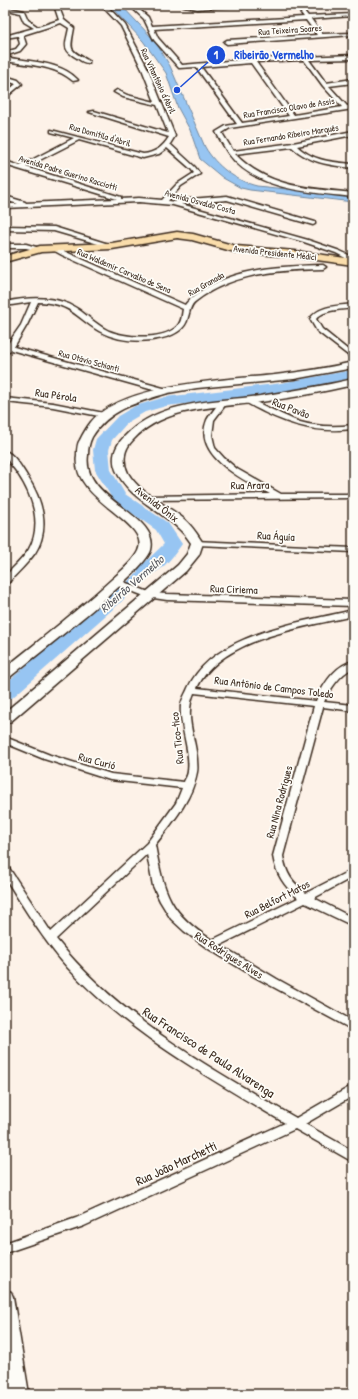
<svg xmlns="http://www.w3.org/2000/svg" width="358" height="1399" font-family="'Patrick Hand',sans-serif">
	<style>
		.water { fill: #97c5f2; stroke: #72879d }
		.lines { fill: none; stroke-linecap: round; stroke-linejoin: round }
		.canal { fill: #97c5f2; fill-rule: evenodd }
		.river { fill: #97c5f2; fill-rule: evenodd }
		.minor-casing { stroke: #3b2a1e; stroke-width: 3 }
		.tertiary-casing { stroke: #3b2a1e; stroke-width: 3 }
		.secondary-casing { stroke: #3b2a1e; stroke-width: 3 }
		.primary-casing { stroke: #3b2a1e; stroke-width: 3 }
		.minor { fill: #fdfcf7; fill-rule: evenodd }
		.tertiary { fill: #fdfcf7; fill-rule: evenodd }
		.secondary { fill: #fdfcf7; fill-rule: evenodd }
		.primary { fill: #faddab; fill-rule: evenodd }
		.labels { text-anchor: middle; stroke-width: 3.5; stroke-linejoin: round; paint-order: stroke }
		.far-street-label { font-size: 9px; fill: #3b2a1e; stroke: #fdfcf7 }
		.street-label { font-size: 11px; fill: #3b2a1e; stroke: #fdfcf7 }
		.water-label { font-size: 12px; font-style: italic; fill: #57585e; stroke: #fdfcf7 }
		.near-street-label { font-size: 13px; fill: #3b2a1e; stroke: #fdfcf7 }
		.leader { fill: none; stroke: #1d4ed8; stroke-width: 1.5 }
		.callout-dot { fill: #1d4ed8; stroke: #fdfcf7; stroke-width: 1.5 }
		.mark-label { font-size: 12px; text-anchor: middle; font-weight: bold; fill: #fff }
		.callout-label { font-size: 12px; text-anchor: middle; font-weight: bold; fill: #1d4ed8; stroke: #fdfcf7; stroke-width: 3.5; stroke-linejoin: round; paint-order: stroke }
	</style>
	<rect width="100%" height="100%" fill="#fdf2e8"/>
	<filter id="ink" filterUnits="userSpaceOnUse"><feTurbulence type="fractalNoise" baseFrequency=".025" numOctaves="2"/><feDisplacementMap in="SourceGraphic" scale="8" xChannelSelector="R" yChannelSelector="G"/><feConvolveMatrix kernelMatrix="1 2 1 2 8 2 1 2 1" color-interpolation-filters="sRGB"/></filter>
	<g filter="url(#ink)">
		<!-- water -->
		<path class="water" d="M109,5H121L155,41L170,66L205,147C216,166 236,181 257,186L353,196V202L250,190L241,188L223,178L200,159L190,130L178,108L166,73L143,41Z"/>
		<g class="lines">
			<!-- canal -->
			<path class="canal" d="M146,568L150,569L151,571L150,573L120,599H112L111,597L112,595L142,569Z"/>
			<!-- river -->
			<g class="river">
				<path d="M353,370V378L275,394L166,406L145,412L128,422L112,440L109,450L111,470L125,494L168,523L182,544C173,557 157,579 140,575L137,571L140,567L164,544L156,530L113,500L95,470L93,450L96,439L118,416L135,406L165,397L275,384Z"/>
				<path d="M116,592L122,593L125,597L122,601L12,698L5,700V684L110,593Z"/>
			</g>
			<!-- minor casing -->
			<g class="minor-casing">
				<g id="minor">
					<path d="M54,5H58L64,20L74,28C70,51 68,49 89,61V63C84,63 81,61 77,58C61,49 66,45 69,28L61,23L23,35L26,44L20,51L5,56V52L16,49L20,44L18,36L5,38V36L34,28L24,22L20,13L5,9V7L24,11L28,20L38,27L59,20Z"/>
					<path d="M101,5H106L125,25L148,69L175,136L170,144L195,167L200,174L181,186L168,201L175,202L178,200L227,196L315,222V224L313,225L227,200L181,204L308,240L340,251L353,257V262L336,253L304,242L173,205L139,202L5,208V204H18L5,200V196L25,202L26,203L117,199L5,165V161L20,166L74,138L51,132V130L143,154C155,153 163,147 169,137L89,112L94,111L168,133L157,105L123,97L114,92L117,90L127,95L155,102L142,69L121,26ZM79,140L143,158L159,154L167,148L191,169L194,173L177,184L162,200L139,198L121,199V197L26,167Z"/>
					<path d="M129,5H134L148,17L152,26L304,17L295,5H299L308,16L353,14V16L311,19L322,34L353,33V35L227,44L224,42L227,40L317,35L306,20L154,29L158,38L182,65L252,59L353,55V59L309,60L326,83L353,79V83L329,86L347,106L353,105V109L230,128L222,133L233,151L293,143L353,131V135L297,146C313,161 332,162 353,164V168C330,165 309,163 292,147L235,154C268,188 309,188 353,193V197C311,192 255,191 228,153C224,147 220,139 216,132L226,126L237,124L196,67L179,68L154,40L144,19ZM304,60L323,86L342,107L294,115L256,62ZM251,63L289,116L242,123L201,67Z"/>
					<path d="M180,5L197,7L239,5L237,6L197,9Z"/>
					<path d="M5,57C28,62 61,61 78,80L73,81C55,65 28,65 5,61Z"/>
					<path d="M5,76L18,80L22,84L5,98V93L16,84L5,80Z"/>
					<path d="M5,226L54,227L115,246L112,248L54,231L5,230Z"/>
					<path d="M5,244H26L43,249L40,251L26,248H5Z"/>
					<path d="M53,248H57L185,305C189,299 195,296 201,291C236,268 282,266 323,265L326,267L323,269C279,270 232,273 196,301C190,305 190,311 188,317C185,333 167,338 152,340C134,342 115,340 99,331C74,316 71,303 38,302L27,325L14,347L167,389V393H164L11,350L5,353V348L21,325L31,302L5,306V302C24,298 44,296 63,302C81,307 92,323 109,331C126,338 167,341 179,324C182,320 182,314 183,309L62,255L53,250Z"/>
					<path d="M353,304V308C341,310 324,309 316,319L322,329L353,354V359L317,331L310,319C319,305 338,306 353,304Z"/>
					<path d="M5,398L53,403L104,413L108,415L104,417L53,407L5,402Z"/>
					<path d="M245,398C250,398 290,419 300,422C317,427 335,427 353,425V429C311,434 281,422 245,402Z"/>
					<path d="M219,402H222L226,404L214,420L212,435L215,448L224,458L237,469L281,494H353V498L145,500L144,498L148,496L270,494C245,481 192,456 207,420C210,414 216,408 219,402Z"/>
					<path d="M5,451C14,454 22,468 27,476C42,499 51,528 35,553C27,564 17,573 8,583H5V576C13,568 23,559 29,549C43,524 32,495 18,474C13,466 5,460 5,451Z"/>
					<path d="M194,541L353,548V552L197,545L193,543Z"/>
					<path d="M113,580H119L151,593L167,594L353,600V606L167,600L147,597L113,584L112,582Z"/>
					<path d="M353,610V616C305,627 220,638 197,688L316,701C323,685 334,666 353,661V668C339,675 331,688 324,702L353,705V711L323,707L283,856C286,874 292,882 306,893L353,869V877L314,898L353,918V926L305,903L220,945L277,979L353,1021V1030L253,976L207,948L184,931L171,919L160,901L153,886L147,854L56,939C119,1018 210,1068 296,1118L353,1085V1096L305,1124L353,1151V1162L295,1129L84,1226L5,1253V1243L76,1218L285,1123C209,1078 128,1033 67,967C43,940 25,909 5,878V866L9,868L51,932L147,843L176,803L182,788L110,780L44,759L5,743V737L50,755L111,774L184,782C185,779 188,775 188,771C191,750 179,727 181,705C182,699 186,693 188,688C213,633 300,623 353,610ZM194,693L314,706L273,856C276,874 284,886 298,898L212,940C169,913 164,893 155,845C172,823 192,800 197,772C198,768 197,763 197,759C195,736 184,716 194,693Z"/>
				</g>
			</g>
			<!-- tertiary casing -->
			<g class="tertiary-casing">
				<path id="tertiary" d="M5,1290L11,1292L13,1297L29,1394H11L5,1353Z"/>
			</g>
			<!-- secondary casing -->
			<g class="secondary-casing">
				<g id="secondary">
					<path d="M353,362V368L294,379L197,388L168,393C138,402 109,409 92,437C89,443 88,448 88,455C81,501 160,513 151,550C145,572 33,658 10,677L5,678V668C41,639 77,611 111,580C120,572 133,562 138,551C152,521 70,501 77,455C77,450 77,444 80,440C83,434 87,427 91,422C123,383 227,380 275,375C301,372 327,368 353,362Z"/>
					<path d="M353,379V385L330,390C307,395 284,399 261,402C218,408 165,405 133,440C124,449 122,461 128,473C140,494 166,504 184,519C192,526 197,534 203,543L199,555L186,571L10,722L5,723V712L178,565L187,554L191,543C172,513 130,503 116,470C111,458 115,446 124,437C158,400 214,402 260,396C291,391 323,386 353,379Z"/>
				</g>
			</g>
			<!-- primary casing -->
			<g class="primary-casing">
				<path id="primary" d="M177,232L193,234L236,246L295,251L353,259V265L295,257L235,252L192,240L177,238L112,249L41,252L5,262V256L40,246L112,243Z"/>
			</g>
			<!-- minor -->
			<use href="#minor" class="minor"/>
			<!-- tertiary -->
			<use href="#tertiary" class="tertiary"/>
			<!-- secondary -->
			<use href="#secondary" class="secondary"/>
			<!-- primary -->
			<use href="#primary" class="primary"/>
		</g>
	</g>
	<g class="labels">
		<!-- far-street labels -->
		<g class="far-street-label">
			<text transform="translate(290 30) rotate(-4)" y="3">Rua Teixeira Soares</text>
			<text transform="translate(158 81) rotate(65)" y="3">Rua Vitantônio d'Abril</text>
			<text transform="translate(289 108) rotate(-9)" y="3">Rua Francisco Olavo de Assis</text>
			<text transform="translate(100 135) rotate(16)" y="3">Rua Domitila d'Abril</text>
			<text transform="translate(291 135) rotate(-9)" y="3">Rua Fernando Ribeiro Marquês</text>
			<text transform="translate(68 173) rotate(17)" y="3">Avenida Padre Guerino Racciotti</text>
			<text transform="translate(200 202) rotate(15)" y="3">Avenida Osvaldo Costa</text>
			<text transform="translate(275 253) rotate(6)" y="3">Avenida Presidente Médici</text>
			<text transform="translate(124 271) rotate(23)" y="3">Rua Waldemir Carvalho de Sena</text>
			<text transform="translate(206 284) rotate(-29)" y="3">Rua Granada</text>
			<text transform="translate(89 361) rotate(15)" y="3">Rua Otávio Schianti</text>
		</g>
		<!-- street labels -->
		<g class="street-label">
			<text transform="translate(56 395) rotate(8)" y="4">Rua Pérola</text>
			<text transform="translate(291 408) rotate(21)" y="4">Rua Pavão</text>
			<text transform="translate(250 485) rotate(-1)" y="4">Rua Arara</text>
			<text transform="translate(157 504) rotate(37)" y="4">Avenida Ônix</text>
			<text transform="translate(276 536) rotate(3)" y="4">Rua Águia</text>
			<text transform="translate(234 589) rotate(2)" y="4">Rua Ciriema</text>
			<text transform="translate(274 687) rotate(7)" y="4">Rua Antônio de Campos Toledo</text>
			<text transform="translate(177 738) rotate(-96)" y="4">Rua Tico-tico</text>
			<text transform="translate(97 761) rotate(15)" y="4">Rua Curió</text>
			<text transform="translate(279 802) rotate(-75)" y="4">Rua Nina Rodrigues</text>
			<text transform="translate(277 899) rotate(-27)" y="4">Rua Belfort Matos</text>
			<text transform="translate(229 955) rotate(32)" y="4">Rua Rodrigues Alves</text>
		</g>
		<!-- water labels -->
		<g class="water-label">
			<text transform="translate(132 584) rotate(-41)" y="4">Ribeirão Vermelho</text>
		</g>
		<!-- near-street labels -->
		<g class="near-street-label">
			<text transform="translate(209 1052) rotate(33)" y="5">Rua Francisco de Paula Alvarenga</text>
			<text transform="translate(176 1163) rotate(-25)" y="5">Rua João Marchetti</text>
		</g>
	</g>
	<!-- callouts -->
	<path class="leader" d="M177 90L216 55"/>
	<g class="callout-dot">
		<circle cx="177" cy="90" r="4"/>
		<circle cx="216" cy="55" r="10"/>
	</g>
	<g class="mark-label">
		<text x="216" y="59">1</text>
	</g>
	<g class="callout-label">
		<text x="274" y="59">Ribeirão Vermelho</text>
	</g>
	<!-- margin -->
	<rect width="358" height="1399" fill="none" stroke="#fdfcf7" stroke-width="20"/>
	<rect x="10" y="10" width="338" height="1379" fill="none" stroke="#3b2a1e" stroke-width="1.5" filter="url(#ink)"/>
</svg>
